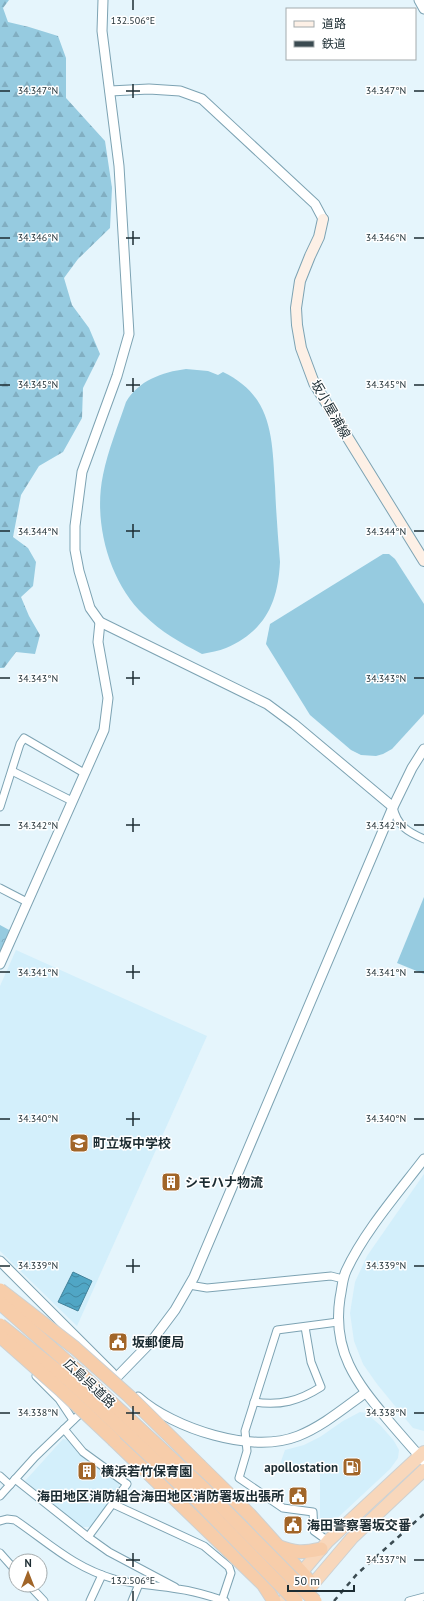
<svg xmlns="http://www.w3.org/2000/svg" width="424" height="1601" font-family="'PT Sans','Noto Sans JP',sans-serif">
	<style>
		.built { fill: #d3effb }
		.forest { fill: url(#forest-firs) }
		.park { fill: url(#park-crowns) }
		.pitch { fill: #96cbe0 }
		.water { fill: url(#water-waves); stroke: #408199 }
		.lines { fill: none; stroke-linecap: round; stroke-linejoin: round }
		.minor-casing { stroke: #7da3b3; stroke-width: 9 }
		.tertiary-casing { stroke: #7da3b3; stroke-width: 11 }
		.secondary-casing { stroke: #7da3b3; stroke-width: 12 }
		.trunk-casing { stroke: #cdd1d2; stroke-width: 14 }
		.motorway-casing { stroke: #cdd1d2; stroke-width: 15 }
		.minor { stroke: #fff; stroke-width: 7 }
		.tertiary { stroke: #fff; stroke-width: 9 }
		.secondary { stroke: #fdf0e6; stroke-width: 10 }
		.trunk { stroke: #f8d7bb; stroke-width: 12 }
		.motorway { stroke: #f7cdaa; stroke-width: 13 }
		.rail { stroke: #3b4b51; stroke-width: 2.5; stroke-dasharray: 5 5; stroke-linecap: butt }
		.motorway-bridge-casing { stroke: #cdd1d2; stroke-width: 15; stroke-linecap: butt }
		.motorway-bridge { stroke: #f7cdaa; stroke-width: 13 }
		.ticks { fill: none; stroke: #1c2c32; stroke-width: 1.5 }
		.labels { text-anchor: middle; stroke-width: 3; stroke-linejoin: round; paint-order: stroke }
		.street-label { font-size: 13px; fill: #1c2c32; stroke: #fff }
		.poi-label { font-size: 13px; font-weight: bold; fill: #1c2c32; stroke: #fff; text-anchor: start }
		.ticks-label { font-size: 10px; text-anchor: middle; fill: #1c2c32; stroke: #fff; stroke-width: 3; stroke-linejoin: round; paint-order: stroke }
	</style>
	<defs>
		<pattern id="forest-firs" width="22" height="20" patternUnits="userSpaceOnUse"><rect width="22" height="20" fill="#96cbe0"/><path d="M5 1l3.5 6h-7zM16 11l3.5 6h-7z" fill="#81aec1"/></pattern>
		<pattern id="park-crowns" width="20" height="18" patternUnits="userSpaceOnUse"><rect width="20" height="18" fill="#96cbe0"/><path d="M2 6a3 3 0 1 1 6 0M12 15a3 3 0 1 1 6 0" fill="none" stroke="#81aec1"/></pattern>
		<pattern id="water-waves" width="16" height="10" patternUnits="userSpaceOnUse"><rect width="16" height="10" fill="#50a6c5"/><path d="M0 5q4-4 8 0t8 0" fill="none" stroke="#4287a1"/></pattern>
	</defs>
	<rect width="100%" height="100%" fill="#e5f5fc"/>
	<!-- built -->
	<g class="built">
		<path d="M16,950L207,1036L77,1326L0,1251V986Z"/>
		<path d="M424,1174V1431L413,1428L377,1384L363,1364L354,1341L350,1313L355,1282L367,1256Z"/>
		<path d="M360,1412L366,1413L381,1426L394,1441L399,1450L398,1458L390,1469L331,1524H320V1475L311,1466L304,1473L279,1467L285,1450L304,1445L320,1437L343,1421Z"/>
		<path d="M63,1439L69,1440L78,1453L119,1483V1488L92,1527H82L25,1481Z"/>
	</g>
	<!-- forest -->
	<path class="forest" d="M0,0H9L3,8L8,22L29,27L58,36L66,58V98L105,141L112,188L110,228L78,259L64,278L72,305L89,328L100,354L83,388L82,418L63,452L39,466L21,495L13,537L28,548L36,562L33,586L21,597L29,616L40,635L35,654L16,652L4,668H0Z"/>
	<!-- park -->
	<path class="park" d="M0,925L11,931L0,957Z"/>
	<!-- pitch -->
	<g class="pitch">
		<path d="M186,369L208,371L218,375L223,372C273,396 272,438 275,486C276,512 278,537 280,562C278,603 265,631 226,648C219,651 210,652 202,654C181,643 161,632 144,615C109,582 93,522 103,475C108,450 118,426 126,402C138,381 162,372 186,369Z"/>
		<path d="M383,554H389L395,559L424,604V714L392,749L383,754L376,756L361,755L351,750L310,715L266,644L270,624Z"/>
		<path d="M424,897V974L397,963Z"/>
	</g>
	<!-- water -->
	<path class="water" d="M73,1272L92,1281L78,1311L58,1302Z"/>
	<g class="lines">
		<!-- minor casing -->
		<g class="minor-casing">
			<g id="minor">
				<path d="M12,771L72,801"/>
				<path d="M0,807L20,744L24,738L84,773"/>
				<path d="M393,807C397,826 408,832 424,839"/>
				<path d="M0,888L27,902"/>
				<path d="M189,1285L207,1288L331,1276L343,1279"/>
				<path d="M36,1376L59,1399L73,1420"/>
				<path d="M254,1402C280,1406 299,1401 321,1387L311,1362L305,1327"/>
				<path d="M64,1429L83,1452L127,1484L88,1537"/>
				<path d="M0,1476L10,1485"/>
				<path d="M15,1479L88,1537L109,1552L175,1587"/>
				<path d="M0,1496L35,1457L85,1409"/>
				<path d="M113,1504L204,1546L229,1567L231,1573L222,1600"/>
				<path d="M0,1521L7,1519L15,1520C49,1543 73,1567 114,1579C135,1585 156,1585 178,1589C194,1591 210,1596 225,1601"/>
				<path d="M328,1541L314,1531L313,1512L283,1508L239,1478L247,1451L245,1431L277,1330L338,1322"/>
				<path d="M0,1553L16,1571"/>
				<path d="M29,1585L44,1601"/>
				<path d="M90,1601L102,1575"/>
				<path d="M132,1601L139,1584"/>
				<path d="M409,1601L424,1597"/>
			</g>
		</g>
		<!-- tertiary casing -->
		<g class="tertiary-casing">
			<g id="tertiary">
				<path d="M103,0L102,31L119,166L129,334L117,376L82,472L75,526V550L79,571L90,608L100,622L267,704L294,724L393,807"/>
				<path d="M419,0L424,9"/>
				<path d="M110,91L149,89L180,91L202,99L315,204L323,219"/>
				<path d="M0,964L104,730L108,698L98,642L100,622"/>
				<path d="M424,1159C398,1193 364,1232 346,1271C342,1280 342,1289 340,1298C332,1351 356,1382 388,1420C400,1434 412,1448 424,1461"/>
				<path d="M0,1261L112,1373"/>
				<path d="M116,1378L151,1342L175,1310L194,1277L393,807L412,768L424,749"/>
				<path d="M138,1397C174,1429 252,1454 298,1436C323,1426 344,1408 365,1393"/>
			</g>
		</g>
		<!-- secondary casing -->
		<g class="secondary-casing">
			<path id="secondary" d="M323,219L319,237L310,256L300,281L296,308L297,325L301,348L314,383L424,561"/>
		</g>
		<!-- trunk casing -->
		<g class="trunk-casing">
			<g id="trunk">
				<path d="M307,1591L352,1538L424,1470"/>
				<path d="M284,1601L301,1573L328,1541L424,1452"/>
			</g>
		</g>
		<!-- motorway casing -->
		<g class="motorway-casing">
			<g id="motorway">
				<path d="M114,1440L263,1584L274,1601"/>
				<path d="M200,1466L250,1515L312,1584"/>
				<path d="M277,1546C296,1553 302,1553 321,1549"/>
			</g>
		</g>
		<!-- minor -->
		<use href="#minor" class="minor"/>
		<!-- tertiary -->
		<use href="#tertiary" class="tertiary"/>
		<!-- secondary -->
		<use href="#secondary" class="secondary"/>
		<!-- trunk -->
		<use href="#trunk" class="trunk"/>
		<!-- motorway -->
		<use href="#motorway" class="motorway"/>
		<!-- rail -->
		<path class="rail" d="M334,1601L357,1574L424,1514"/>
		<!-- motorway-bridge casing -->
		<g class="motorway-bridge-casing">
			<g id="motorway-bridge">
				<path d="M0,1290L75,1348L129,1396L200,1466"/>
				<path d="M0,1303L83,1376L204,1489L315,1601"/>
				<path d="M0,1325L70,1381L196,1499L296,1601"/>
				<path d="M0,1336L62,1391L114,1440"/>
			</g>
		</g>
		<!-- motorway-bridge -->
		<use href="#motorway-bridge" class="motorway-bridge"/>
	</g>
	<!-- ticks -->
	<path class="ticks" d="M133,0V10M133,84V98M0,91H10M126,91H140M414,91H424M133,231V245M0,238H10M126,238H140M414,238H424M133,378V392M0,385H10M126,385H140M414,385H424M133,524V538M0,531H10M126,531H140M414,531H424M133,671V685M0,678H10M126,678H140M414,678H424M133,818V832M0,825H10M126,825H140M414,825H424M133,965V979M0,972H10M126,972H140M414,972H424M133,1112V1126M0,1119H10M126,1119H140M414,1119H424M133,1259V1273M0,1266H10M126,1266H140M414,1266H424M133,1406V1420M0,1413H10M126,1413H140M414,1413H424M133,1553V1567M126,1560H140M414,1560H424M133,1591V1601"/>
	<!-- icons -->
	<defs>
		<g id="school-square" transform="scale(1)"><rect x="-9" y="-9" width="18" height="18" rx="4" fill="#a16528" stroke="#fff"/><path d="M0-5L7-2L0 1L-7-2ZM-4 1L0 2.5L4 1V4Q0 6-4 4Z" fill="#fff"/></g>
		<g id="building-square" transform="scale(1)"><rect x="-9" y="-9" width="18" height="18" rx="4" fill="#a16528" stroke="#fff"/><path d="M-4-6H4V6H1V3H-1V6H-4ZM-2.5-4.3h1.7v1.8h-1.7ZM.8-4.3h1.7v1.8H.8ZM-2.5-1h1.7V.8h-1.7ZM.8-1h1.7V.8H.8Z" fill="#fff"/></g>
		<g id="civic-square" transform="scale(1)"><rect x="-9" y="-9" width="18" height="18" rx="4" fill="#a16528" stroke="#fff"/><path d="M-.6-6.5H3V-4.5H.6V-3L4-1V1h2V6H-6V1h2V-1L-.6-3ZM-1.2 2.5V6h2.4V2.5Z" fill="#fff"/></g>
		<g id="fuel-square" transform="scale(1)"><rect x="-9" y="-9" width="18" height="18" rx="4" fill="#a16528" stroke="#fff"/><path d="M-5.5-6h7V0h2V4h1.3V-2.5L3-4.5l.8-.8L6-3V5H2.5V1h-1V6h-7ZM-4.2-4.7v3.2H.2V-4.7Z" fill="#fff"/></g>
	</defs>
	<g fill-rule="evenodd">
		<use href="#school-square" x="79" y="1143"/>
		<use href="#building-square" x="171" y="1182"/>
		<use href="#civic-square" x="118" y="1342"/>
		<use href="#fuel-square" x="352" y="1467"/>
		<use href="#building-square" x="87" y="1471"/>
		<use href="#civic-square" x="298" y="1496"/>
		<use href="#civic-square" x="293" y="1525"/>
	</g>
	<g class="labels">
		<!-- street labels -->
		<g class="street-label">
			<text transform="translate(331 409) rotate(60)" y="5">坂小屋浦線</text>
			<text transform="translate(90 1383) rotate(43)" y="5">広島呉道路</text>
		</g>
		<!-- poi labels -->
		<g class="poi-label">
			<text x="93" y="1148">町立坂中学校</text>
			<text x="185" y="1187">シモハナ物流</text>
			<text x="132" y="1347">坂郵便局</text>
			<text x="338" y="1472" text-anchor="end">apollostation</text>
			<text x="101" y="1476">横浜若竹保育園</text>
			<text x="284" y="1501" text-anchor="end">海田地区消防組合海田地区消防署坂出張所</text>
			<text x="307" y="1530">海田警察署坂交番</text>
		</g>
	</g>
	<g class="ticks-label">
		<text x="133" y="24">132.506°E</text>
		<text x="38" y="94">34.347°N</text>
		<text x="386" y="94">34.347°N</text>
		<text x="38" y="241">34.346°N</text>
		<text x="386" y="241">34.346°N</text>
		<text x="38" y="388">34.345°N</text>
		<text x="386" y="388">34.345°N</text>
		<text x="38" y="535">34.344°N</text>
		<text x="386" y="535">34.344°N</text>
		<text x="38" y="682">34.343°N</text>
		<text x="386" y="682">34.343°N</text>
		<text x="38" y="829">34.342°N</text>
		<text x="386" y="829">34.342°N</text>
		<text x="38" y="976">34.341°N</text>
		<text x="386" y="976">34.341°N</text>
		<text x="38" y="1122">34.340°N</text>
		<text x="386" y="1122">34.340°N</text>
		<text x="38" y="1269">34.339°N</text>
		<text x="386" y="1269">34.339°N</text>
		<text x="38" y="1416">34.338°N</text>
		<text x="386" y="1416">34.338°N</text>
		<text x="386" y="1563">34.337°N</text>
		<text x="133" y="1584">132.506°E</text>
	</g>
	<!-- legend -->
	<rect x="286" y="8" width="130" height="52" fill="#ffffff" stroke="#a4abad"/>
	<rect x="294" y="21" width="20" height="6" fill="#fdf0e6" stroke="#a4abad"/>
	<text x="322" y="28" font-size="12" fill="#1c2c32">道路</text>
	<rect x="294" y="41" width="20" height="6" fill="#3b4b51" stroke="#a4abad"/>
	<text x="322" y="48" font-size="12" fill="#1c2c32">鉄道</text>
	<!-- north arrow -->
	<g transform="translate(28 1573)"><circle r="19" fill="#ffffff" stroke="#a4abad"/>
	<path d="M0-3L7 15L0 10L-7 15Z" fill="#a16528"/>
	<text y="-6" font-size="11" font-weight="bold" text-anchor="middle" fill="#1c2c32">N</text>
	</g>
	<!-- scale -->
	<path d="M288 1585v6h66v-6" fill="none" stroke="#1c2c32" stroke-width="2"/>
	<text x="294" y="1585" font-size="12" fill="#1c2c32" stroke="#ffffff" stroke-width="3" paint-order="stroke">50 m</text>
</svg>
